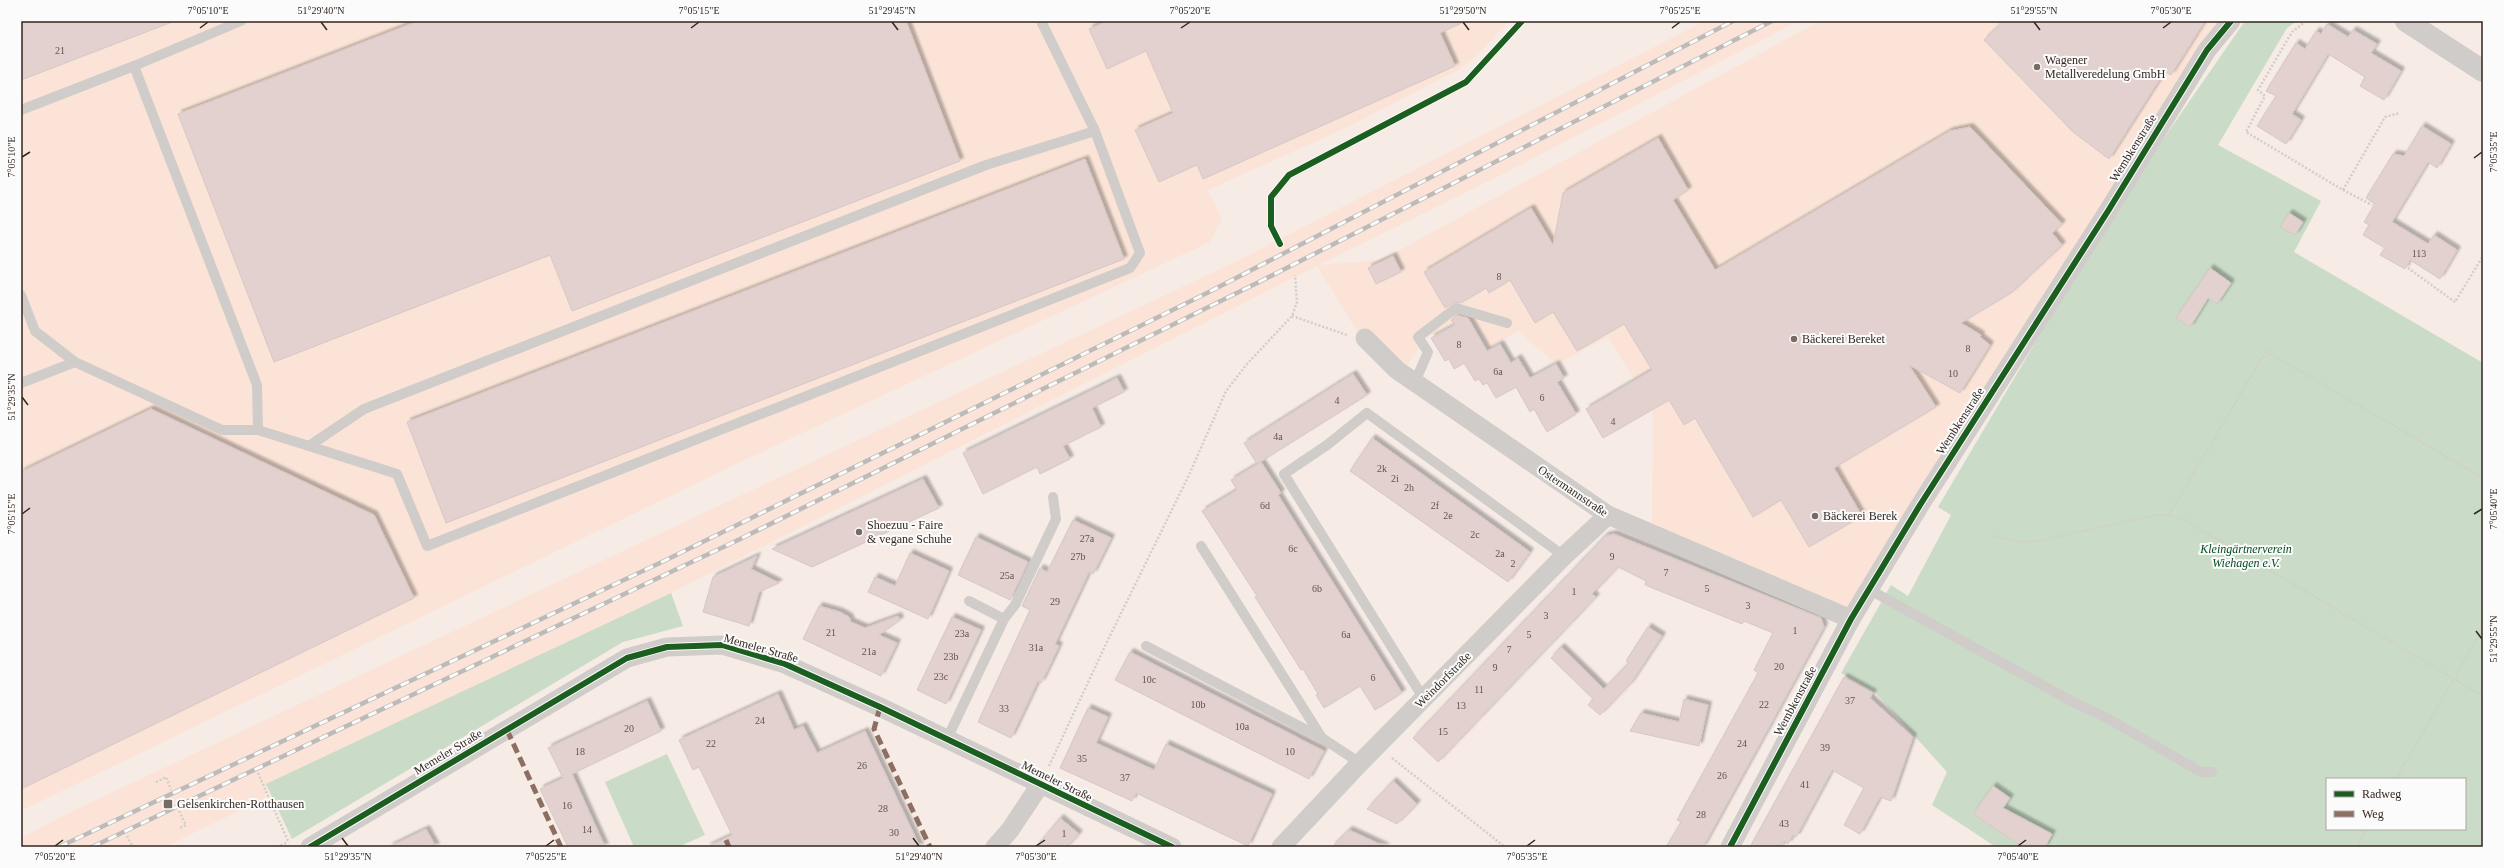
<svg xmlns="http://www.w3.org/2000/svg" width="2504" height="868" font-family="Georgia,serif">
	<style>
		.built { fill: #fbe4d7 }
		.green { fill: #cadcc7; fill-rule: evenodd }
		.building { fill: #e2d1ce; stroke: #d5c8c5; filter: url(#shadow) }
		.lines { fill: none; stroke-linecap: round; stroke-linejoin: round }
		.path { stroke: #d2ceca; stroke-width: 2.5; stroke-dasharray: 2 2; stroke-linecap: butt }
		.service { stroke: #d0ccc9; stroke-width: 10 }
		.minor { stroke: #d0ccc9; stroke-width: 19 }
		.secondary { stroke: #d0ccc9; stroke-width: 22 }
		.rail-casing { stroke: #bdbbb9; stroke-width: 4.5 }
		.rail { stroke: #fbfbfb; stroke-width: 3; stroke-dasharray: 9; stroke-linecap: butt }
		.quiet { stroke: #8d6e63; stroke-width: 5; stroke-dasharray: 10 5; stroke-linecap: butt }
		.cycleway-casing { stroke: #fbfbfb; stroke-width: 8 }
		.cycleway { stroke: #1b5e20; stroke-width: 6 }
		.ticks { fill: none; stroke: #33261f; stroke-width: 1.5 }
		.poi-dot { fill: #776b64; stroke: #fbfbfb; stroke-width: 1.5 }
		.labels { text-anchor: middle; stroke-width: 4; stroke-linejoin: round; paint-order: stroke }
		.number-label { font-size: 10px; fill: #62544e }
		.poi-label { font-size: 12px; fill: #33261f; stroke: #fbfbfb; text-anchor: start }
		.street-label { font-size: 12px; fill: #33261f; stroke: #fbfbfb }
		.park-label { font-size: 12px; font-style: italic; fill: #014c21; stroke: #fbfbfb }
		.neatline { fill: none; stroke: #33261f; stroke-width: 1.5 }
		.ticks-label { font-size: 10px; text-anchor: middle; fill: #33261f }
	</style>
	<defs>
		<filter id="shadow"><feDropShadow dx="3.5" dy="-3.5" stdDeviation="1" flood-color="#0004"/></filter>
	</defs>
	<rect width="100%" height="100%" fill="#f6ebe5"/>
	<!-- built -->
	<g class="built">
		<path d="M21,21H1509L1479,53L1460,69L1348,127L1208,190L1222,219L1210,242L726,469L21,811Z"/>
		<path d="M1705,21H1799L1501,175L1319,265L1381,260L1820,21H2220L1848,614L1652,529L1653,411L1608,337L1562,362L1553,361L1518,331L1489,347L1472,319H1461L1427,338L1402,371L1360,336L1317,266L671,593L267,784L265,798L165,847H21V838L60,817L1237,261Z"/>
	</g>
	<!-- green -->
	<g class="green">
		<path d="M2245,21H2297L2287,28L2218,145L2321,201L2294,252L2483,363V847H1996L1932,805L1947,772L1874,691L1841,673L1891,585L1908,596L1951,515L1938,507L2112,213ZM2327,779H2465V829H2327Z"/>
		<path d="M671,593L683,626L623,642L292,839L266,784Z"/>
		<path d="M667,754L705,835L678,847H634L605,782Z"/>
	</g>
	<!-- building -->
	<g class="building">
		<path d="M21,21H172V22L21,80Z"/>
		<path d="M418,21H906L960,161L572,311L550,255L274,362L178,114Z"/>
		<path d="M1107,21H1466L1440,33L1455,66L1203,179L1197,165L1159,182L1135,130L1173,113L1146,51L1107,69L1089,29Z"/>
		<path d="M2004,21H2205L2171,75L2165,71L2109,159L2073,132L1984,40Z"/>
		<path d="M2327,24L2348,37L2353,30L2377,44L2371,53L2401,71L2384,100L2360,86L2365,77L2328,54L2292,114L2301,120L2286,144L2257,126L2276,96L2266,91L2296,43L2305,49L2316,31L2321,34Z"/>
		<path d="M2422,126L2451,144L2437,168L2428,162L2392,222L2428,244L2434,235L2457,250L2440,279L2410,260L2405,269L2380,255L2385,248L2363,235L2369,225L2364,222L2375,204L2366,198L2393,154L2404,156Z"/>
		<path d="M1970,127L2062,224L2052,233L2062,245L2011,293L1961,323L1981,335L1980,337L1990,345L1960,393L1909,365L1936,407L1834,468L1862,516L1809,547L1781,500L1753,517L1695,418L1684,425L1669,400L1603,438L1586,409L1652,370L1624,324L1577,351L1553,312L1535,323L1510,280L1489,293L1486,288L1461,303L1454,302L1445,308L1424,272L1531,208L1553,245L1563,193L1658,138L1688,190L1673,200L1715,270L1950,131Z"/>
		<path d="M1085,159L1124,259L446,523L407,422Z"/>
		<path d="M2289,213L2303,222L2295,235L2280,227Z"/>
		<path d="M1393,256L1401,272L1376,284L1368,268Z"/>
		<path d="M2210,268L2231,283L2217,304L2208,298L2190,327L2176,318Z"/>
		<path d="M1457,315L1468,318L1487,351L1500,344L1511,363L1518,358L1530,378L1556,364L1564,378L1557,382L1576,414L1547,432L1534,409L1530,412L1516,387L1496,398L1487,383L1483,385L1479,379L1475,381L1464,363L1454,369L1449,359L1445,361L1431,338L1455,325L1451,320Z"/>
		<path d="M1353,374L1367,395L1257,464L1244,443Z"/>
		<path d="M1117,378L1124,392L1092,408L1101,427L1063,446L1070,459L1040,474L1037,467L983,494L963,453Z"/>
		<path d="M151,409L374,515L414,598L21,789V472Z"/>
		<path d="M1372,438L1530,552L1508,582L1350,471Z"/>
		<path d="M1261,462L1281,493L1278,495L1402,693L1375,710L1360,686L1324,708L1316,695L1318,694L1303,669L1301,670L1255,597L1257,596L1202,511L1237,490L1231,480Z"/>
		<path d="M923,479L939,508L812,567L772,549Z"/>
		<path d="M1073,520L1111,538L1093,574L1089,572L1055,644L1059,646L1048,669L1041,683L1038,681L1011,738L978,722L1030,610L1022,606L1040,568L1047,572Z"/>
		<path d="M1614,534L1821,618L1824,627L1703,847H1666L1681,822L1677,820L1758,673L1754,670L1773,633L1744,621L1742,624L1645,585L1646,581L1618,567L1592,594L1596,597L1438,762L1413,738L1605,536Z"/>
		<path d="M976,537L1028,562L1010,600L958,575Z"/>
		<path d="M910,553L949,571L928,619L868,592L875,577L895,586Z"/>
		<path d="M757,556L751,569L779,583L759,592L749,626L703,612L713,577Z"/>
		<path d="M819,606L840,612L849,617L851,622L865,628L898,616L900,620L879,635L897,643L881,676L803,639Z"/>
		<path d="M952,617L981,630L946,704L917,690Z"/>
		<path d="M1648,627L1662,636L1631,683L1600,715L1588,705L1593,699L1551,658L1561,647L1604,689L1629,663L1626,661Z"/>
		<path d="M1130,652L1324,751L1309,779L1115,680Z"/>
		<path d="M1844,677L1873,693L1870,698L1913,737L1891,801L1880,797L1860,834L1844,825L1864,788L1832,770L1796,837L1793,835L1788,844L1784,841L1781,847H1750Z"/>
		<path d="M778,694L794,730L803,726L817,753L865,731L920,847H707L732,835L699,767L693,770L679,740Z"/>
		<path d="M1684,699L1708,705L1699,746L1630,731L1641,713L1679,722Z"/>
		<path d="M647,701L661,731L572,774L605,847H568L540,789L563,778L548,748Z"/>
		<path d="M1088,708L1108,717L1096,743L1154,770L1166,744L1272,794L1248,846L1136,793L1132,801L1060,768Z"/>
		<path d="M1393,781L1417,804L1397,824L1367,809Z"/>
		<path d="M1993,786L2010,798L2003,808L2052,834L2045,847H2023L1973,814Z"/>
		<path d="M1060,818L1079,834L1067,847H1036Z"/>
		<path d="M426,829L436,847H389Z"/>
		<path d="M1349,830L1386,847H1332Z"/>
	</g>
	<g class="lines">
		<!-- path -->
		<g class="path">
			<path d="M2306,21L2292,32L2258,90L2265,96L2246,132L2343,190L2385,117L2400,113"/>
			<path d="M2343,190L2372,205"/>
			<path d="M2408,268L2455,302L2483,256"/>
			<path d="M1292,316L1347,335"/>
			<path d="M2169,515L2266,351L2483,478"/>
			<path d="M1992,536L2019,542L2039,541L2156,515H2169L2183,519L2483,696"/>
			<path d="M1392,758L1505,847"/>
			<path d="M1049,766L1105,646L1189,475L1226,391L1247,364L1292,316L1297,302L1295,275"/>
			<path d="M258,773L288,841"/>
			<path d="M2396,779L2483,628"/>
			<path d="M156,782L166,777L171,790"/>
			<path d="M179,811L186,825L180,828"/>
			<path d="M127,836L133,847"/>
			<path d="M277,847L288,842"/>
			<path d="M2357,847L2367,829"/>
		</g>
		<!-- service -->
		<g class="service">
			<path d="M134,66L241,21"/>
			<path d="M21,110L134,66L257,385L258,430"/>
			<path d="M21,295L35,331L75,362"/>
			<path d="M1415,382L1428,352L1418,337L1456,308L1507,323"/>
			<path d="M21,383L75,362L222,430H258L309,446L364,409L986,165L1095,131L1041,21"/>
			<path d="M309,446L397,474L427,546L1130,268L1140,253L1095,131"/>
			<path d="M1201,546L1322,738"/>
			<path d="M1870,590L2073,702L2107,718L2201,772H2212"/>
			<path d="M1004,619L1015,605L1056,519L1053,497"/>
			<path d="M1146,646L1322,738L1360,763"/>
			<path d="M1424,699L1284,474L1327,445L1367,413L1564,556"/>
			<path d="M947,739L1004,619L969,601"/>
		</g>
		<!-- minor -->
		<g class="minor">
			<path d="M1365,338L1397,370L1608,515L1851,619"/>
			<path d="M310,847L627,658L667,647L722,645L785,664L880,707L1172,847"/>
			<path d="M995,847L1010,830L1040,785"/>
			<path d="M1281,847L1360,763L1564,556L1608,515"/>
			<path d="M1730,847L1851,619L1920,505L2108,211L2207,50L2231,21"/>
		</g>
		<!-- secondary -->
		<path class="secondary" d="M2406,21L2483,71"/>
		<!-- rail casing -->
		<g class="rail-casing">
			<g id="rail">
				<path d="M59,847L664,561L1207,293L1733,21"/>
				<path d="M92,847L736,541L1259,282L1772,21"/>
			</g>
		</g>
		<!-- rail -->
		<use href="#rail" class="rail"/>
		<!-- quiet -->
		<g class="quiet">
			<path d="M880,707L874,729L930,847"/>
			<path d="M507,730L561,847"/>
			<path d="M726,840L729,847"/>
		</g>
		<!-- cycleway casing -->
		<g class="cycleway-casing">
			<g id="cycleway">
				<path d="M1280,244L1271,226V197L1289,175L1466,82L1522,21"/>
				<path d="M310,847L627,658L667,647L722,645L785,664L880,707L1172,847"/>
				<path d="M1730,847L1851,619L1920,505L2108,211L2207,50L2231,21"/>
			</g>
		</g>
		<!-- cycleway -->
		<use href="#cycleway" class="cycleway"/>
	</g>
	<!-- ticks -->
	<path class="ticks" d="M321,22L327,30M892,22L898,30M1463,22L1469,30M2034,22L2040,30M200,28L208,22M691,28L699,22M1181,28L1190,22M1672,28L1680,22M2163,28L2171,22M22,157L30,152M2474,158L2482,152M22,397L28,405M22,514L30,508M2474,514L2482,509M2476,631L2482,639M342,838L348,846M913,838L919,846M55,846L63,840M546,846L554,840M1036,846L1045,840M1527,846L1535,840M2018,846L2026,840"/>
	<!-- markers -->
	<g class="poi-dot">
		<circle cx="2037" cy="67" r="4"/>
		<circle cx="1794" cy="339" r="4"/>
		<circle cx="1815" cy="516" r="4"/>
		<circle cx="859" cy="532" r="4"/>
		<rect x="163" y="799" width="10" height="10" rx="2"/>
	</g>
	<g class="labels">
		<!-- number labels -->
		<g class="number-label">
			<text x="60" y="54">21</text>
			<text x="2419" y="257">113</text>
			<text x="1499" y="280">8</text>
			<text x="1459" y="348">8</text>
			<text x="1968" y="352">8</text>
			<text x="1498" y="375">6a</text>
			<text x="1953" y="377">10</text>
			<text x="1542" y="401">6</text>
			<text x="1337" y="404">4</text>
			<text x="1613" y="425">4</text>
			<text x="1278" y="440">4a</text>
			<text x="1382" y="472">2k</text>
			<text x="1395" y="482">2i</text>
			<text x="1409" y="491">2h</text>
			<text x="1265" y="509">6d</text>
			<text x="1435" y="509">2f</text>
			<text x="1448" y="519">2e</text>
			<text x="1475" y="538">2c</text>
			<text x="1087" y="542">27a</text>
			<text x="1293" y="552">6c</text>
			<text x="1500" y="557">2a</text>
			<text x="1078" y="560">27b</text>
			<text x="1612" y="560">9</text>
			<text x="1513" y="567">2</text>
			<text x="1666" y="576">7</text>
			<text x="1007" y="579">25a</text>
			<text x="1317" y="592">6b</text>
			<text x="1707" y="592">5</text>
			<text x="1574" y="595">1</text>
			<text x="1055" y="605">29</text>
			<text x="1748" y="609">3</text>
			<text x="1546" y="619">3</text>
			<text x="1795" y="634">1</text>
			<text x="831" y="636">21</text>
			<text x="962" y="637">23a</text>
			<text x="1346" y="638">6a</text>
			<text x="1529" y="638">5</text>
			<text x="1036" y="651">31a</text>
			<text x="1509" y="653">7</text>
			<text x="869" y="655">21a</text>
			<text x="951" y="660">23b</text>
			<text x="1779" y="670">20</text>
			<text x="1495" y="671">9</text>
			<text x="941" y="680">23c</text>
			<text x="1373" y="681">6</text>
			<text x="1149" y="683">10c</text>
			<text x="1479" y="693">11</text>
			<text x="1850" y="704">37</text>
			<text x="1198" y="708">10b</text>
			<text x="1764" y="708">22</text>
			<text x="1461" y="709">13</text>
			<text x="1004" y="712">33</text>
			<text x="760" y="724">24</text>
			<text x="1242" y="730">10a</text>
			<text x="629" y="732">20</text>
			<text x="1443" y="735">15</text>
			<text x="711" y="747">22</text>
			<text x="1742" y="747">24</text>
			<text x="1825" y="751">39</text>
			<text x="580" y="755">18</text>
			<text x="1290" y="755">10</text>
			<text x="1082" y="762">35</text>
			<text x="862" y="769">26</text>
			<text x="1722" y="779">26</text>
			<text x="1125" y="781">37</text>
			<text x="1805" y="788">41</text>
			<text x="567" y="809">16</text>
			<text x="883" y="812">28</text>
			<text x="1701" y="818">28</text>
			<text x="1784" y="827">43</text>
			<text x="587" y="833">14</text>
			<text x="894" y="836">30</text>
			<text x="1064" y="837">1</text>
		</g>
		<!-- poi labels -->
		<g class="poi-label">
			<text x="2045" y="64">Wagener<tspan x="2045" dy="14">Metallveredelung GmbH</tspan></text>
			<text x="1802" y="343">Bäckerei Bereket</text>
			<text x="1823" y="520">Bäckerei Berek</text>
			<text x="867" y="529">Shoezuu - Faire<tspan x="867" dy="14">&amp; vegane Schuhe</tspan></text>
			<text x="177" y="808">Gelsenkirchen-Rotthausen</text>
		</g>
		<!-- street labels -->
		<g class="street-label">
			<text transform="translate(2133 148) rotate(-58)" y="4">Wembkenstraße</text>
			<text transform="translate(1960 421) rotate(-57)" y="4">Wembkenstraße</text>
			<text transform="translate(1573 491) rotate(34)" y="4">Ostermannstraße</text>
			<text transform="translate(761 648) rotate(16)" y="4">Memeler Straße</text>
			<text transform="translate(1443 680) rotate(-45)" y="4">Weindorfstraße</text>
			<text transform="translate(1795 701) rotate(-62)" y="4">Wembkenstraße</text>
			<text transform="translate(448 752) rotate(-31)" y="4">Memeler Straße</text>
			<text transform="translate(1057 781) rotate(26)" y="4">Memeler Straße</text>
		</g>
		<!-- park labels -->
		<g class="park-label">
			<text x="2246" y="553">Kleingärtnerverein<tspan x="2246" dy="14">Wiehagen e.V.</tspan></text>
		</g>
	</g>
	<!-- border -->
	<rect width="2504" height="868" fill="none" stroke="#fbfbfb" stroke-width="44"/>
	<!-- legend -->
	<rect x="2326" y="778" width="140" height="52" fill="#fbfbfb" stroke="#aba6a3"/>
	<rect x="2334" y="791" width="20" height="6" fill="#1b5e20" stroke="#aba6a3"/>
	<text x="2362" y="798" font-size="12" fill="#33261f">Radweg</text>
	<rect x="2334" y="811" width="20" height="6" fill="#8d6e63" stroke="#aba6a3"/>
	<text x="2362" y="818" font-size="12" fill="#33261f">Weg</text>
	<rect x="22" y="22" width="2460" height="824" class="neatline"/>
	<g class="ticks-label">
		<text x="208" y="14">7°05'10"E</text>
		<text x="321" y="14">51°29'40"N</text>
		<text x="699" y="14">7°05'15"E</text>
		<text x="892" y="14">51°29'45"N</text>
		<text x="1190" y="14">7°05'20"E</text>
		<text x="1463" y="14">51°29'50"N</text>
		<text x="1680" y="14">7°05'25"E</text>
		<text x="2034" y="14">51°29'55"N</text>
		<text x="2171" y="14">7°05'30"E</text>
		<text transform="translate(2493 152) rotate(-90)" y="4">7°05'35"E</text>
		<text transform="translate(11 157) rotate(-90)" y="4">7°05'10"E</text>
		<text transform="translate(11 397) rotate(-90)" y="4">51°29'35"N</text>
		<text transform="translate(2493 509) rotate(-90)" y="4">7°05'40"E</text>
		<text transform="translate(11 514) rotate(-90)" y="4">7°05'15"E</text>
		<text transform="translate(2493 639) rotate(-90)" y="4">51°29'55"N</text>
		<text x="55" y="860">7°05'20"E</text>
		<text x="348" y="860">51°29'35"N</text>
		<text x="546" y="860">7°05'25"E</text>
		<text x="919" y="860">51°29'40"N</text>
		<text x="1036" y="860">7°05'30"E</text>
		<text x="1527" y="860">7°05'35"E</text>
		<text x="2018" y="860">7°05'40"E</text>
	</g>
</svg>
